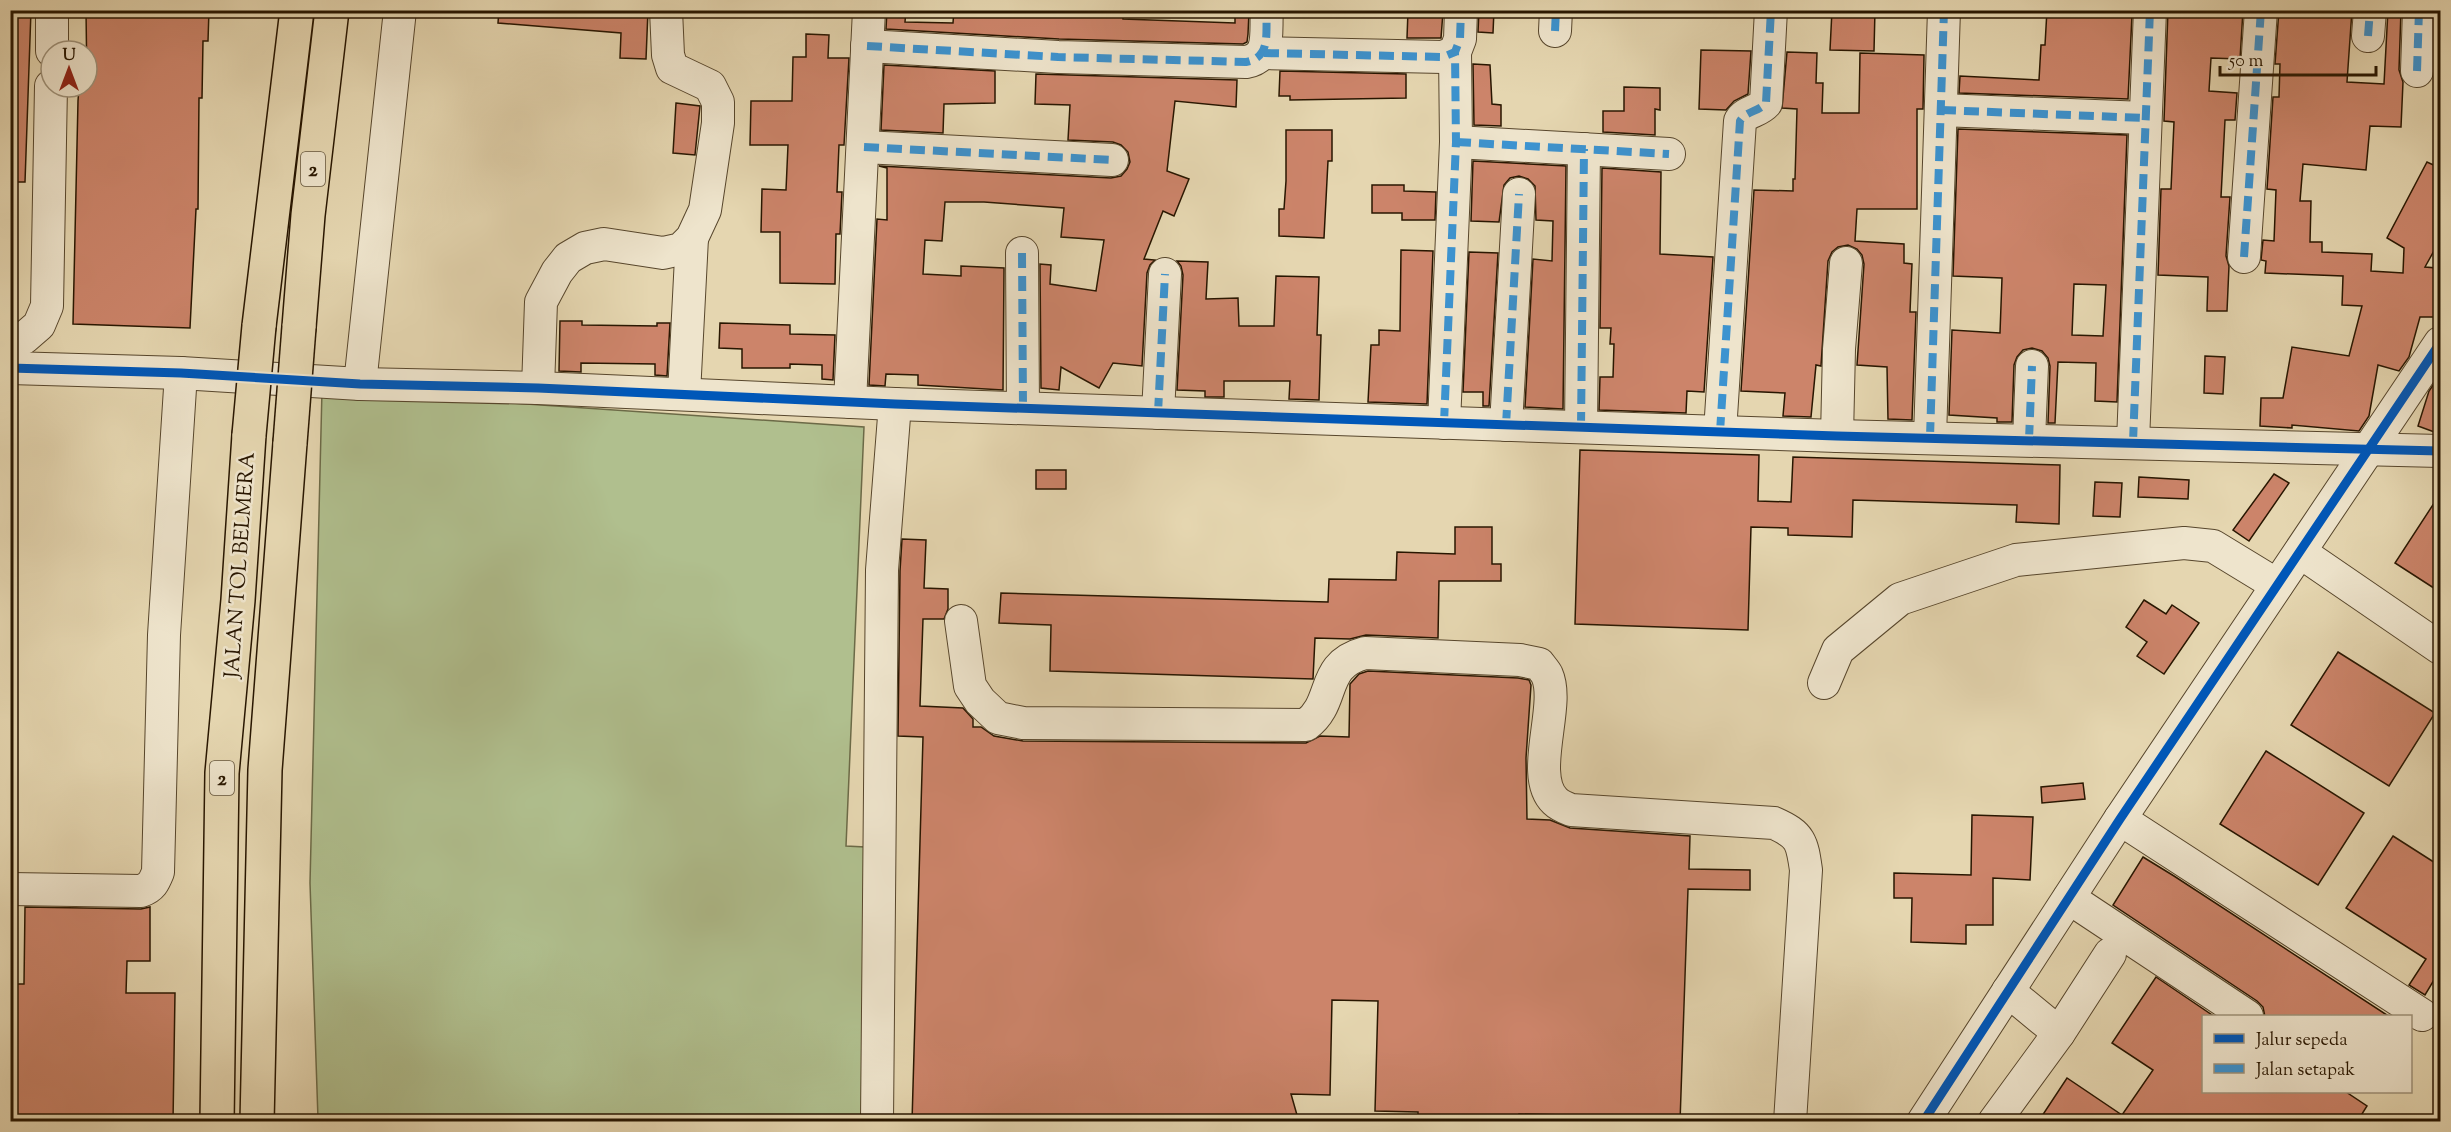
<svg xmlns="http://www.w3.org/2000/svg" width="2451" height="1132" font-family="'Sorts Mill Goudy',serif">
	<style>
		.green { fill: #b0bf8e; stroke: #6c6a47; stroke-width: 1.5 }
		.building { fill: #cc846a; stroke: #281600; stroke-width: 1.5; fill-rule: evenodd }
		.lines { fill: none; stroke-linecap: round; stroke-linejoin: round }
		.minor-casing { stroke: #57462c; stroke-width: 34 }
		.highway-casing { stroke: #281600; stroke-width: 36 }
		.minor { stroke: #eee4cc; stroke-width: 32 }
		.highway { stroke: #e5d6b0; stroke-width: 33 }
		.highway-bridge-casing { stroke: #281600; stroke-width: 36; stroke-linecap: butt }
		.highway-bridge { stroke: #e5d6b0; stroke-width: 33 }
		.quiet { stroke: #3c93d0; stroke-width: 8; stroke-dasharray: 15 8; stroke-linecap: butt }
		.cycleway-casing { stroke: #eee4cc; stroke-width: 13 }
		.cycleway { stroke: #0057b8; stroke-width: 9 }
		.labels { text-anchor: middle; stroke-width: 5; stroke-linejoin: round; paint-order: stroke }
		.shield { fill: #eee4cc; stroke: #63543d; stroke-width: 1.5 }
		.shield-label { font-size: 20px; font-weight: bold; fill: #281600 }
		.street-label { font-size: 21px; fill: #281600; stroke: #eee4cc }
	</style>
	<rect width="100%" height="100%" fill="#e5d6b0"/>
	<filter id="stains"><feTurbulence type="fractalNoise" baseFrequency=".00333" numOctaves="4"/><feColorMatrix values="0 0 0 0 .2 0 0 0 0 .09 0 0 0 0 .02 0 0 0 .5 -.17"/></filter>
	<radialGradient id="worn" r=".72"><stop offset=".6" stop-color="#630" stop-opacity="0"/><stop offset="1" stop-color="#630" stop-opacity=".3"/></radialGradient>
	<!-- green -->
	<path class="green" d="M322,390L864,427L846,846L865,847L876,1121L318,1119L310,883Z"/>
	<!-- building -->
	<g class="building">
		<path d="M10,10H31L25,182H10Z"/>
		<path d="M86,10H209L208,41H203L202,98H199L198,209H196L190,328L73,324L78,101L79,87H87Z"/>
		<path d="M499,10H648L646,59L620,58L621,33L498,23Z"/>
		<path d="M887,10H906L905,22L953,23L954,10H1071L1110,13V17H1123V19L1235,23V12H1249L1248,34L1247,42L1243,44L1059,39L886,29Z"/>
		<path d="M1479,10H1494L1493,33L1478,32Z"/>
		<path d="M1832,10H1875L1874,51L1830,50Z"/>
		<path d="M2047,10L2132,15L2128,99L1959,93L1960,76L2039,80L2041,45H2045Z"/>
		<path d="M2168,10H2243L2240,59L2211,58L2209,91L2237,93L2235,120H2225L2221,197H2230L2226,256L2229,266L2227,311H2207L2208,277L2158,275L2161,189H2171L2174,122L2164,121Z"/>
		<path d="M2279,10H2352L2347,82L2384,84L2388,10H2401L2399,70L2403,82L2401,127L2370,126L2366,170L2303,164L2300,201H2311L2310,242H2322V252L2372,254L2371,271L2403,273L2404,248L2387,238L2427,162L2440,168V240L2425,267L2437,268L2435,317H2420L2409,357L2399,371L2378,365L2369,416L2359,431L2292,425V428L2260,426L2261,398H2283L2292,347L2349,356L2362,306L2342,305L2343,276L2265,273L2266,261L2261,260L2263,240L2274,241L2276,190L2267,189L2273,97H2279L2280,64H2275Z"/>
		<path d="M1408,11L1443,12L1441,38H1407Z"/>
		<path d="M806,34L829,35L828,58H849L844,145H839L837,192H842L840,234H836L835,284L780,283V232H761L762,189L786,190L788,145H750L751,101H792L793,57H806Z"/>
		<path d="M1701,50L1751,51L1748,94L1734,101L1726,110L1699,109Z"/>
		<path d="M1787,52L1817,53L1816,83H1823L1822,113H1859L1860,53L1924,55L1923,109H1917V209H1857L1855,241L1904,244V263L1912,264L1910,312H1916L1912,420L1888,419L1887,367L1857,365L1864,264L1862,255L1857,249L1848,245L1838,247L1832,252L1828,261L1821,366L1816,365L1811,417L1783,416L1785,393L1741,391L1754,190L1793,191V179H1795L1797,109L1782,108Z"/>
		<path d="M1473,64L1490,65L1492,104L1501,105V126L1474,125Z"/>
		<path d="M884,65L995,71V103L944,104L943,133L881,130Z"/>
		<path d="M1280,71L1406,74V98L1290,100V96H1279Z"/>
		<path d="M1036,74L1237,80L1236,107L1175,101L1167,171L1189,179L1174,216L1163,211L1144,259L1155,260L1150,265L1147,273L1142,366L1113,363L1099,388L1061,367L1059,390L1041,388L1040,264L1051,265L1050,284L1096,291L1104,240L1061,237L1064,208L984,202H945L942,241L925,240L923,274L961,276V266L1004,268L1003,390L918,385V375L886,374L885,386L869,385L877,219L887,220V168L879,166L1111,178L1121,176L1127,169L1130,162L1128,152L1121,145L1113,142L1068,140L1070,105L1035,104Z"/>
		<path d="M1624,87L1660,88V110L1655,109V135L1603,132V111H1624Z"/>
		<path d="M676,103L700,106L695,155L673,153Z"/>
		<path d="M1958,129L2127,135L2117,402L2095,401L2096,363L2058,362L2055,423H2048L2050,366L2048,358L2042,351L2032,348L2023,350L2017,357L2014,365L2012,422H1997V418L1949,415L1952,330L2000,333L2002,278L1953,276ZM2074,284L2106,285L2103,336L2072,335Z"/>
		<path d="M1286,130H1332V161H1328L1324,238L1279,236V209H1284L1286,181Z"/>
		<path d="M1473,161L1566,166L1563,409L1525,407L1533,259L1552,261L1553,221L1536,220L1535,186L1528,179L1519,176L1510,178L1504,185L1499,222L1471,221Z"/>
		<path d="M1602,168L1661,172L1660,254L1713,257L1704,392L1687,391L1686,413L1599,410L1600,377H1613L1614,344H1610L1611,328H1600Z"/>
		<path d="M1372,185H1404V191L1436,192L1435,220H1402V213H1372Z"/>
		<path d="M1401,250L1433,251L1427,404L1368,402L1371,345H1379V330L1400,331Z"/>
		<path d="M1469,252L1498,253L1489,406H1483V392H1463Z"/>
		<path d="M1177,261L1208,262L1206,299L1238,298L1239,326H1274L1276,276L1319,277L1317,335H1321L1319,400L1289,399L1290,381H1224V397H1205V391L1177,390L1183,275L1181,266Z"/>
		<path d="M560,321H582V325L657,326V323H670L667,376L655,375V364L581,363V372L559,371Z"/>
		<path d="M720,323L790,325V334L835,335L833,380L822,379V365L790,364V368H742V349L719,348Z"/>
		<path d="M2205,356L2225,357L2223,394L2204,393Z"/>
		<path d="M2440,375V433H2437L2418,426L2429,391Z"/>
		<path d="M1580,450L1759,455L1758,501L1791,502L1793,457L2060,465L2059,524L2016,522L2017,505L1853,500L1852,537L1788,535V528L1751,527L1748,630L1575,624Z"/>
		<rect x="1036" y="470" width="30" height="19"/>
		<path d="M2274,474L2289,483L2249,541L2233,530Z"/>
		<path d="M2139,477L2189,480L2188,499L2138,497Z"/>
		<path d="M2095,482L2122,483L2120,517L2093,516Z"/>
		<path d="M2440,494V592L2395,563Z"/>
		<path d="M1455,527H1492V564H1501V581H1439L1438,638L1366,635L1350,639L1315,638L1313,679L1050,671L1051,625L999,623L1001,593L1328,602L1329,579L1396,580L1397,552L1455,554Z"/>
		<path d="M902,539L926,540L924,588L948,589V609L944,619H923L920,706L963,708L973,719V727H981L994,736L1023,741L1306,743L1320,736L1349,737L1350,684L1359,674L1368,671L1518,678L1529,680L1531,685L1526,758L1527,819L1550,820L1570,828L1690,836L1689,869L1750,870V890L1688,889L1680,1122H1608V1116L1519,1114V1118L1483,1117V1122H1418V1112L1375,1111L1378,1001L1332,1000L1330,1095L1291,1094L1299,1122H912L923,737L898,736L900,571Z"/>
		<path d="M2144,600L2166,614L2172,605L2199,623L2164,674L2137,656L2147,642L2126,627Z"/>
		<path d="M2338,652L2435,713L2389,786L2291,725Z"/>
		<path d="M2266,751L2364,813L2318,885L2220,824Z"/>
		<path d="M2083,783L2085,799L2042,803L2041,787Z"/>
		<path d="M1972,815L2033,817L2030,880L1993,878V925H1966V944L1911,942L1912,898H1894V873L1971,875Z"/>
		<path d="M2393,836L2440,866V970L2425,995L2409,985L2426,959L2346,908Z"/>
		<path d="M2143,857L2174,876L2390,1017H2265L2263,1007L2257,1001L2113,905Z"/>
		<path d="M25,907L141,909L150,907V961H127L126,993H175L173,1122H10V984H24Z"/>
		<path d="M2156,977L2215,1017H2204V1092H2346L2367,1106L2357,1122H2038L2067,1078L2122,1115L2153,1070L2112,1043Z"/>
	</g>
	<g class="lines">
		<!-- minor casing -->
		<g class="minor-casing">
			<g id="minor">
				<path d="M1555,31L1556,10"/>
				<path d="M2368,36L2370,10"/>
				<path d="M867,46L1058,57L1246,62C1272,57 1265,33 1267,10"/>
				<path d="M52,51V10"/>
				<path d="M1264,53L1443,57L1455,52L1460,39L1461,10"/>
				<path d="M2417,71L2419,10"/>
				<path d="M1941,110L2145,118"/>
				<path d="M1456,142L1669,154"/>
				<path d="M864,147L1112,160"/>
				<path d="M1022,253L1023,408"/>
				<path d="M2244,257L2261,10"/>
				<path d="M10,338H24L39,325L47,306L51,86"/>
				<path d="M10,368L181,373L360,384L538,388L895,404L1837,436L2440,451"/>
				<path d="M360,384L400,10"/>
				<path d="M538,388L541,302L557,272L568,258L585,248L604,244L663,253L681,249L692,238L705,210L718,123V102L710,86L672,68L668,55L666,10"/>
				<path d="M684,394L692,238"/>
				<path d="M850,402L869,10"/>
				<path d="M1158,413L1165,274"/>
				<path d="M1444,423L1456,142L1455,52"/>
				<path d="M1506,425L1519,194"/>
				<path d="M1581,427L1584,149"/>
				<path d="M1720,432L1740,121C1746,111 1758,112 1766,103L1771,10"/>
				<path d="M1837,436L1839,349L1846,263"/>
				<path d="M1930,437L1944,10"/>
				<path d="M2029,440L2032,366"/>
				<path d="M2133,442L2150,10"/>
				<path d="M2300,552L2440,648"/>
				<path d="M961,621L970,686L980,701L998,718L1023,723L1306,725C1337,702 1319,665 1365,653L1520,660L1539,664C1541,667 1545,671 1547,675C1561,706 1528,775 1555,801C1559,805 1566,808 1571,810L1774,823C1801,835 1802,842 1806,870L1790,1122"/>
				<path d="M1824,683L1838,650L1900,599L2016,560L2184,543L2213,546L2277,585"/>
				<path d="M2120,819L2422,1015"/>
				<path d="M10,889L141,891C152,887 154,882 158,872L164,635L181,373"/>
				<path d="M2069,898L2247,1016"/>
				<path d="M2059,1033L2110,954"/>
				<path d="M877,1122L882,570L895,404"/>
				<path d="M1923,1122L2120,819L2440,343"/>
				<path d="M1994,1122L2059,1033L2008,991"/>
			</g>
		</g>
		<!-- highway casing -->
		<g class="highway-casing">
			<g id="highway">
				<path d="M259,326L297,10"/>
				<path d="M299,327L308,215L332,10"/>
				<path d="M217,1122L222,773L238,600L249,435"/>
				<path d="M257,1122L265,770L290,443"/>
			</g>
		</g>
		<!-- minor -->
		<use href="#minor" class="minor"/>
		<!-- highway -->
		<use href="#highway" class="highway"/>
		<!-- highway-bridge casing -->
		<g class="highway-bridge-casing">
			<g id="highway-bridge">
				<path d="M249,435L259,326"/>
				<path d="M290,443L299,327"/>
			</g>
		</g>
		<!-- highway-bridge -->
		<use href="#highway-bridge" class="highway-bridge"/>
		<!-- quiet -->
		<g class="quiet">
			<path d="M1555,31L1556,10"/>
			<path d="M2368,36L2370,10"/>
			<path d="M867,46L1058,57L1246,62C1272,57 1265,33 1267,10"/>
			<path d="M1264,53L1443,57L1455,52L1460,39L1461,10"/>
			<path d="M2417,71L2419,10"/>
			<path d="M1941,110L2145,118"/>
			<path d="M1456,142L1669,154"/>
			<path d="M864,147L1112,160"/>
			<path d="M1022,253L1023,408"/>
			<path d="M2244,257L2261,10"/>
			<path d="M1158,413L1165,274"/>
			<path d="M1444,423L1456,142L1455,52"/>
			<path d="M1506,425L1519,194"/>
			<path d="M1581,427L1584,149"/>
			<path d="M1720,432L1740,121C1746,111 1758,112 1766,103L1771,10"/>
			<path d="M1930,437L1944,10"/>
			<path d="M2029,440L2032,366"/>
			<path d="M2133,442L2150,10"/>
		</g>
		<!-- cycleway casing -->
		<g class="cycleway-casing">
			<g id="cycleway">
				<path d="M10,368L181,373L360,384L538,388L895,404L1837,436L2440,451"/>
				<path d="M1923,1122L2120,819L2440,343"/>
			</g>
		</g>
		<!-- cycleway -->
		<use href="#cycleway" class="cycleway"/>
	</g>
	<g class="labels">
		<!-- shield labels -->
		<g class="shield">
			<rect x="301" y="152" width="24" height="34" rx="4.5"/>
			<rect x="210" y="761" width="24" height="34" rx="4.5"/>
		</g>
		<g class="shield-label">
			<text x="313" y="176">2</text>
			<text x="222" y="785">2</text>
		</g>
		<!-- street labels -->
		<g class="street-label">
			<text transform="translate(239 565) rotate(-86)" y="7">JALAN TOL BELMERA</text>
		</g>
	</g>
	<!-- margin -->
	<rect width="2451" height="1132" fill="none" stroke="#e5d6b0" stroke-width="36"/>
	<rect x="12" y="12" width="2427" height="1108" fill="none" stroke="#281600" stroke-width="3"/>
	<rect x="18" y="18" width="2415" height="1096" fill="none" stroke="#281600" stroke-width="1.5"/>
	<!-- legend -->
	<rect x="2202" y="1015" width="210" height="78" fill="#eee4cc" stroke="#9f927a" stroke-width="1.5"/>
	<rect x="2214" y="1034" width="30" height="9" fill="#0057b8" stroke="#9f927a" stroke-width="1.5"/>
	<text x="2256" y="1045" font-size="18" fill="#281600">Jalur sepeda</text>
	<rect x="2214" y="1064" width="30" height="9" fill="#3c93d0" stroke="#9f927a" stroke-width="1.5"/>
	<text x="2256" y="1075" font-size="18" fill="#281600">Jalan setapak</text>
	<!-- north arrow -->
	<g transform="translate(69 69)"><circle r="28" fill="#eee4cc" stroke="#9f927a" stroke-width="1.5"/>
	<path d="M0-4.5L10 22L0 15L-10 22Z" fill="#8f2418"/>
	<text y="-9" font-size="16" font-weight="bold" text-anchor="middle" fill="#281600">U</text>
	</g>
	<!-- scale -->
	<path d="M2220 66v9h156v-9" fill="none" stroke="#281600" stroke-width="3"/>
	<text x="2229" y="66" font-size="18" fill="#281600" stroke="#eee4cc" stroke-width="4.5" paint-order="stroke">50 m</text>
	<rect width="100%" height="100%" filter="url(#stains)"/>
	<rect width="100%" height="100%" fill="url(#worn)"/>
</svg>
